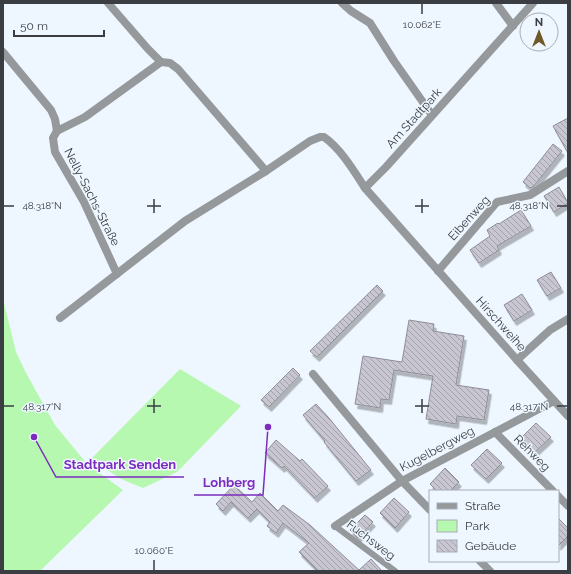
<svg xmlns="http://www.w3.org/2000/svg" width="571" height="574" font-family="Raleway,sans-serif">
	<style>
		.green { fill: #b7f8b0 }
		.building { fill: url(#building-back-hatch); stroke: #8f8d96; filter: url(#shadow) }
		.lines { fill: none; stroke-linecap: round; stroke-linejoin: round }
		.service { stroke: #95999c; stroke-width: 6 }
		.minor { stroke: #95999c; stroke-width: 8 }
		.ticks { fill: none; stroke: #3a3d41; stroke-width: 1.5 }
		.labels { text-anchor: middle; stroke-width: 3; stroke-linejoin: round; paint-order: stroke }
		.street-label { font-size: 12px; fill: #3a3d41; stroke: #eef6ff }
		.ticks-label { font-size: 10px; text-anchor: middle; fill: #3a3d41; stroke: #eef6ff; stroke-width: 3; stroke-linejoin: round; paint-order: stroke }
		.leader { fill: none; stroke: #7b2cbf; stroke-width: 1.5 }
		.callout-dot { fill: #7b2cbf; stroke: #eef6ff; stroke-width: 1.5 }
		.callout-label { font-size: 13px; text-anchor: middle; font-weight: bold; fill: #7b2cbf; stroke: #eef6ff; stroke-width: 3; stroke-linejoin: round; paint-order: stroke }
	</style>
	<defs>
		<pattern id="building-back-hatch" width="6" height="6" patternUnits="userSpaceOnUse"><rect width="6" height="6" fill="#c8c6d0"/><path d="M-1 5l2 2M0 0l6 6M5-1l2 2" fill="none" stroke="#a3a2aa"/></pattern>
		<filter id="shadow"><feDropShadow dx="2.5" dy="4.5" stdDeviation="0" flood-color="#0004"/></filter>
	</defs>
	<rect width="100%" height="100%" fill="#eef6ff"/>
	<!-- green -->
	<g class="green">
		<path d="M3,299L16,352L26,373L55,425L87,464L123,490L40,571H3Z"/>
		<path d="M180,369L241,406L177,472L143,488L121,479L91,459Z"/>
	</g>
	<!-- building -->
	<g class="building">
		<path d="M568,118V153L553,126Z"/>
		<path d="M553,144L562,151L533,187L530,188L523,182Z"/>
		<path d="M559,187L568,203L554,212L544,196Z"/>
		<path d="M521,210L531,226L497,246L499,250L479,263L470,250L490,236L487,230L498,223L499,224Z"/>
		<path d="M551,272L561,288L547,296L537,280Z"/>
		<path d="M377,285L383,291L317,357L310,351Z"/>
		<path d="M522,294L532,310L514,321L504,305Z"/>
		<path d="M409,320L434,324L433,331L464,336L456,385L489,390L484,420L457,416L456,424L426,419L433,376L394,370L389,400L381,399L380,408L355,404L363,356L402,362Z"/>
		<path d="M293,368L300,375L269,407L261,400Z"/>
		<path d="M316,404L329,418L371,470L356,481L324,442L325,441L303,415Z"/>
		<path d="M536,423L551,437L535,452L521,438Z"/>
		<path d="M276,440L300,461L302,459L328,486L315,498L284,466L282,468L265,453Z"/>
		<path d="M487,449L502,463L486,479L471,465Z"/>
		<path d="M445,468L459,482L450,491H437L430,484Z"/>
		<path d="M234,485L252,502L260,493L278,511L283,505L310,525L359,570L371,559L382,571H318L299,552L309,543L283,523L276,533L267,526L270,522L257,509L248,518L231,502L223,511L216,504Z"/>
		<path d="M394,498L409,512L395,528L380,513Z"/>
		<path d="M365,515L373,522L358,538L350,530Z"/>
		<path d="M558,518L568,528V536L558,546Z"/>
	</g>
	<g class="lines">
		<!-- service -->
		<path class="service" d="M335,526L395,571"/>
		<!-- minor -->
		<g class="minor">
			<path d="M108,3L148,49L161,62L170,63L178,69L266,171"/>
			<path d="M342,3L351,11L370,23L394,61L432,115"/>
			<path d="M496,3L513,26"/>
			<path d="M533,3L386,167L365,188L517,360L568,416"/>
			<path d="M3,52L51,110L55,119L57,131L53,138L55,152L84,202L117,274"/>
			<path d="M57,131L85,117L161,62"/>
			<path d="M438,271L497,202L530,195L568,171"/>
			<path d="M60,318L185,221L266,171L310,141L320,137H324C341,149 354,171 365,188"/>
			<path d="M517,360L550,330L568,319"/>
			<path d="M313,374L402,481L430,510"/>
			<path d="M495,432L553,491"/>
			<path d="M558,496L568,506"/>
			<path d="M335,526L402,481L554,401"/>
			<path d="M480,561L490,571"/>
		</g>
	</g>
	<!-- ticks -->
	<path class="ticks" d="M422,4V14M154,199V213M422,199V213M4,206H14M147,206H161M415,206H429M557,206H567M154,399V413M422,399V413M4,406H14M147,406H161M415,406H429M557,406H567M154,560V570"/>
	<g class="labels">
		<!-- street labels -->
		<g class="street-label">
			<text transform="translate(414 118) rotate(-48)" y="4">Am Stadtpark</text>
			<text transform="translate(92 197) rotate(63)" y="4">Nelly-Sachs-Straße</text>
			<text transform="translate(469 218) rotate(-48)" y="4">Eibenweg</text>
			<text transform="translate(501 324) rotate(48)" y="4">Hirschweihe</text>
			<text transform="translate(437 449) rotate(-28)" y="4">Kugelbergweg</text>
			<text transform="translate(532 453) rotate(45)" y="4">Rehweg</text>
			<text transform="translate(371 540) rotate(37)" y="4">Fuchsweg</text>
		</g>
	</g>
	<g class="ticks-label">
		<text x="422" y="28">10.062°E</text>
		<text x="42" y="209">48.318°N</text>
		<text x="529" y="209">48.318°N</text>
		<text x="42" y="410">48.317°N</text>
		<text x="529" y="410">48.317°N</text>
		<text x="154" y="554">10.060°E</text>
	</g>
	<!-- callouts -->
	<path class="leader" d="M34 437L56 477H184M268 427L263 495H194"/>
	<g class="callout-dot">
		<circle cx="34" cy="437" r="4"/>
		<circle cx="268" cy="427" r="4"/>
	</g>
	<g class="callout-label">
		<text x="120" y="469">Stadtpark Senden</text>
		<text x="229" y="487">Lohberg</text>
	</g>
	<!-- border -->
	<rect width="571" height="574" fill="none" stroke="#3a3d41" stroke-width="8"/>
	<!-- legend -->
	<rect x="429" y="490" width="130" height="72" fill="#eef6ff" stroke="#a6acb3"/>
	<rect x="437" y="503" width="20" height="6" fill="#95999c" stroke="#a6acb3"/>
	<text x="465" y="510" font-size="12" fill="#3a3d41">Straße</text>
	<rect x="437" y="520" width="20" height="12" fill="#b7f8b0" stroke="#a6acb3"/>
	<text x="465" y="530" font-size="12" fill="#3a3d41">Park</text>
	<rect x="437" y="540" width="20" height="12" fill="url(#building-back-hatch)" stroke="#a6acb3"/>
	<text x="465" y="550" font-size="12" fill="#3a3d41">Gebäude</text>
	<!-- north arrow -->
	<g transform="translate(539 32)"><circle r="19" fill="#eef6ff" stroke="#a6acb3"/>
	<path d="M0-3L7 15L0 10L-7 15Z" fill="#6e5928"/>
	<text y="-6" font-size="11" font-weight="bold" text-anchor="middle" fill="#3a3d41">N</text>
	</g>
	<!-- scale -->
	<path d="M14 30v6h90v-6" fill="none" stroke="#3a3d41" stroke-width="2"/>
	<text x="20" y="30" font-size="12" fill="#3a3d41" stroke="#eef6ff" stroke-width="3" paint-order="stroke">50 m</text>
</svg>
